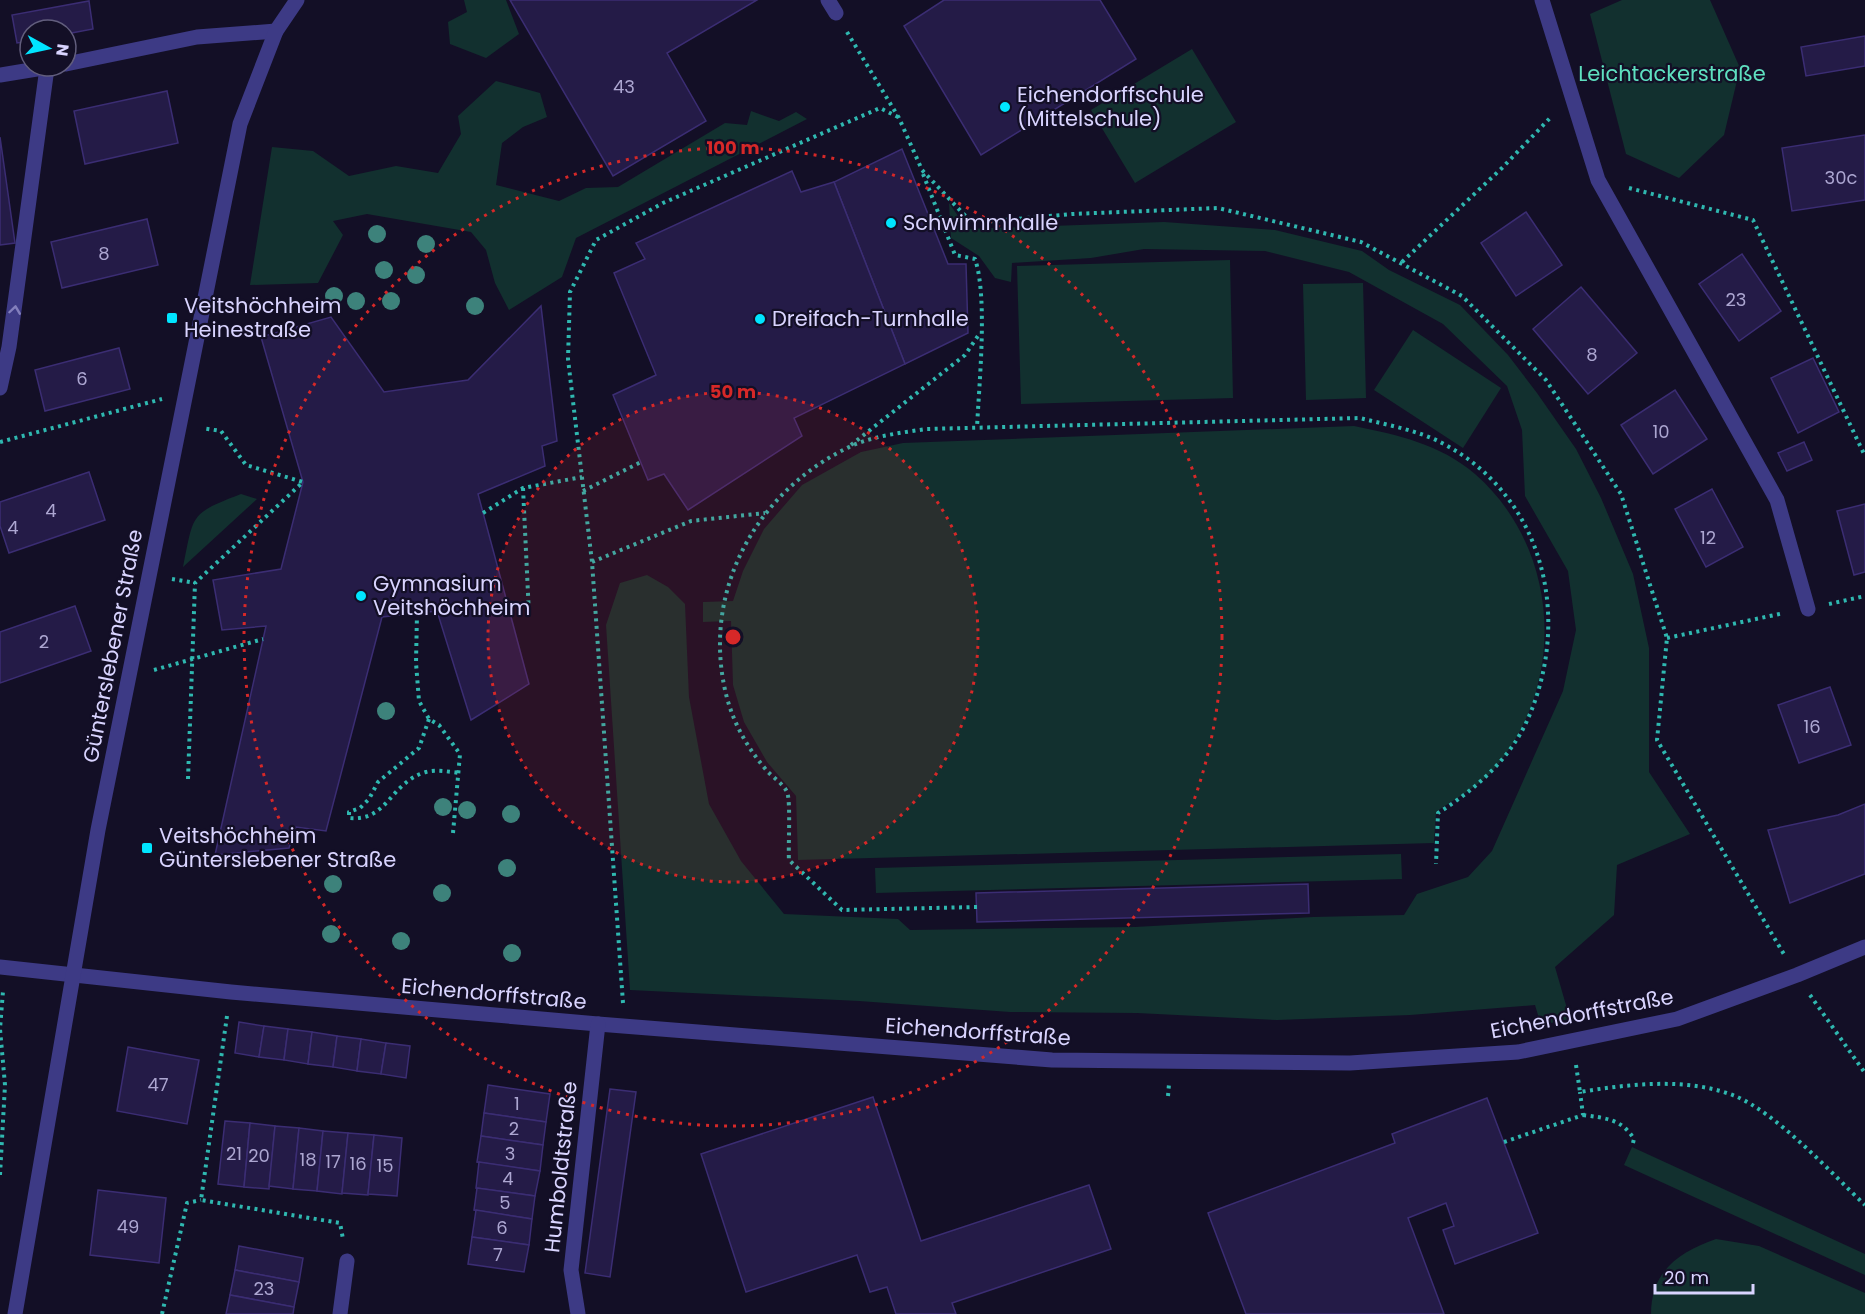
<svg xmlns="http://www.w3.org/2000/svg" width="1865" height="1314" font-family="Poppins,sans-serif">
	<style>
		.green { fill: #12302f }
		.building { fill: #241b47; stroke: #3b2d73; stroke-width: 1.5 }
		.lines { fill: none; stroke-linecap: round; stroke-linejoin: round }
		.path { stroke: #2fb8b0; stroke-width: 4; stroke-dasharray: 3 4.5; stroke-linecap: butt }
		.lane { stroke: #3d3a85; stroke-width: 15 }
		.street { stroke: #3d3a85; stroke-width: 15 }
		.tree { fill: #3d827b }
		.oneway { stroke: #837fbc }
		.ring { fill: none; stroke: #d62828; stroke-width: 3; stroke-dasharray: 3 6 }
		.poi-dot { fill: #00e5ff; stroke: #130f26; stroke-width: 2 }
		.labels { text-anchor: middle; stroke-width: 4.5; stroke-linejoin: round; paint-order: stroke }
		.number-label { font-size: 18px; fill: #aca6d1 }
		.park-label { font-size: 21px; fill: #5fe0c0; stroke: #130f26 }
		.poi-label { font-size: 21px; fill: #d9d4ff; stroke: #130f26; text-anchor: start }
		.street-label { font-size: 21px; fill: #d9d4ff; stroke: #130f26 }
		.centre { fill: #d62828; stroke: #130f26; stroke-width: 3 }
		.ring-label { font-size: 18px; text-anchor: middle; font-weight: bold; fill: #d62828; stroke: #130f26; stroke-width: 4.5; stroke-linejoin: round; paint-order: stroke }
	</style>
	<rect width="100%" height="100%" fill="#130f26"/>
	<!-- green -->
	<g class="green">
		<path d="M464,0H506L519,34L486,58L450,44L448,22L467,12Z"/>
		<path d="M1622,0H1710L1740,68L1724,135L1679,178L1626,154L1590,14Z"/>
		<path d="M1192,49L1236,122L1135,183L1091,110Z"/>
		<path d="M496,81L540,93L547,117L523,127L502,143L496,185L559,201L586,188L618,187L725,123L747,125L751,111L779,121L796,112L807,119L576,238L562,277L509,310L495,283L486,250L471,232L367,214L333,221L343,235L318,283L250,285L272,147L313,151L349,176L396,166L438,173L461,134L458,116Z"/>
		<path d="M949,203L967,229L1164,222L1275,230L1362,251L1389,270L1460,305L1508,355L1537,393L1576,449L1601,498L1633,574L1649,648V772L1690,834L1617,865L1614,915L1555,967L1570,1019L1541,1025L1535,1005L1410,1015L1277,1020L1137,1013L1010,1012L859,1001L630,990L606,625L620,583L647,575L668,587L685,604L689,697L709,804L741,861L784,914L898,919L910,930L1135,927L1313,917L1404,915L1417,894L1468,877L1492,851L1563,691L1576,630L1568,571L1525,496L1522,430L1507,386L1443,324L1349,272L1265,251L1144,249L1091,258L1012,263L1011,282L995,278L979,256L951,238Z"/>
		<path d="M1230,260L1233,398L1021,404L1017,266Z"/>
		<path d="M1363,283L1366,398L1306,400L1303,284Z"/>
		<path d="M1413,330L1501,388L1463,448L1374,390Z"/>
		<path d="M1354,426C1398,435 1440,444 1475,474C1560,548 1568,684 1494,769C1480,786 1454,799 1436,812L1434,843L798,860L796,796L767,762L744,722L733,685L731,621L703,622V602L733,601L743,571L764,529L802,485L861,452L903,443Z"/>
		<path d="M241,494L257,499L183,567C194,514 189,514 241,494Z"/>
		<path d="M1401,854L1402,879L876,893L875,868Z"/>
		<path d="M1632,1147L1865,1254V1275L1624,1165Z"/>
		<path d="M1716,1239L1759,1246L1865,1293V1314H1651C1651,1271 1679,1252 1716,1239Z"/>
	</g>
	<!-- building -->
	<g class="building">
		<path d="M510,0H757L667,53L706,121L613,176Z"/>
		<path d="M944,0H1100L1136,59L981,155L904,26Z"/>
		<path d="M89,1L93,29L66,34V30H30V41L17,43L12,15Z"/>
		<path d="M1865,36V66L1806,76L1801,47Z"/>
		<path d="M167,91L178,143L85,164L74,111Z"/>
		<path d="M1865,135V200L1792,211L1782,148Z"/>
		<path d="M0,137L15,243L0,245Z"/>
		<path d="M902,149L948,264H966L968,333L905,364L834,182Z"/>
		<path d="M792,171L801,192L834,182L905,364L794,418L802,436L688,510L664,474L648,480L613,395L656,375L614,273L645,259L636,243Z"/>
		<path d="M1526,212L1562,265L1516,296L1481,243Z"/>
		<path d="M147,219L158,265L62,288L51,242Z"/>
		<path d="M1742,254L1781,311L1739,341L1699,284Z"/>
		<path d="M1581,287L1637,353L1588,394L1533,329Z"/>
		<path d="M541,306L557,441L542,446L545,466L478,494L529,684L471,720L437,611L382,617L326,831L296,827L289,848L215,855L266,626L222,630L213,580L281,569L303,482L261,337L331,317L384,392L468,380Z"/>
		<path d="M119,348L130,389L45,411L35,370Z"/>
		<path d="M1813,358L1839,412L1798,433L1771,378Z"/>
		<path d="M1675,390L1707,439L1653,474L1621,425Z"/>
		<path d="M1804,442L1812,460L1787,471L1778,453Z"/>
		<path d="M89,472L105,520L9,553L0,526V502Z"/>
		<path d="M1712,489L1743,547L1706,567L1675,509Z"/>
		<path d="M1865,504V572L1854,575L1837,511Z"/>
		<path d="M75,606L91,651L0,683V632Z"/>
		<path d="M1830,687L1851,745L1799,763L1778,705Z"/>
		<path d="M1865,804V874L1790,903L1768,830L1838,815Z"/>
		<path d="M1308,884L1309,913L977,922L976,893Z"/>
		<path d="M239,1022L264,1026L259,1057L235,1053Z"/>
		<path d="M264,1026L288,1029L284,1060L259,1057Z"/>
		<path d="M288,1029L312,1032L308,1064L284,1060Z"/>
		<path d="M312,1032L337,1036L333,1067L308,1064Z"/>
		<path d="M337,1036L361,1039L357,1071L333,1067Z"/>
		<path d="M361,1039L386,1043L381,1074L357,1071Z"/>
		<path d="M386,1043L410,1046L406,1078L381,1074Z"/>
		<path d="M128,1047L199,1060L187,1124L117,1111Z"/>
		<path d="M488,1085L550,1094L546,1122L484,1113Z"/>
		<path d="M610,1089L636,1092L610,1277L585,1273Z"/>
		<path d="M873,1097L921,1241L1089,1185L1111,1249L952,1303L956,1314H896L887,1287L870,1292L857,1255L746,1292L701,1154Z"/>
		<path d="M1487,1098L1538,1233L1455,1264L1443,1230L1454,1226L1446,1203L1408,1218L1444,1314H1246L1208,1213L1395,1143L1392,1134Z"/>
		<path d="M484,1113L546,1122L543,1145L481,1136Z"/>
		<path d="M225,1121L250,1123L244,1187L218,1184Z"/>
		<path d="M250,1123L275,1126L269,1189L244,1187Z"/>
		<path d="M275,1126L299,1128L293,1189L269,1186Z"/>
		<path d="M299,1128L323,1131L317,1191L293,1189Z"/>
		<path d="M323,1131L348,1133L342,1194L317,1191Z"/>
		<path d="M348,1133L374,1135L368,1195L342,1193Z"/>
		<path d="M374,1135L402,1138L397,1196L368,1194Z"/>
		<path d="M481,1136L543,1145L540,1171L477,1162Z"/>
		<path d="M479,1162L540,1171L535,1196L476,1188Z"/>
		<path d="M477,1188L535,1196L532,1219L474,1210Z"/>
		<path d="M98,1190L166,1198L159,1263L90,1255Z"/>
		<path d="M476,1210L532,1219L529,1245L472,1237Z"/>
		<path d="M472,1237L529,1245L524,1272L468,1264Z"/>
		<path d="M239,1246L303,1258L299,1282L235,1270Z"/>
		<path d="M235,1270L299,1282L294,1307L230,1295Z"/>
		<path d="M230,1295L294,1307L293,1314H226Z"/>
	</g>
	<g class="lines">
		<!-- path -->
		<g class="path">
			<path d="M847,32L899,118L922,170L972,223L1072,214L1218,208L1361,242L1462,296L1546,380L1621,494L1667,638L1657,740L1785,956"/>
			<path d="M923,174L955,255L975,259C988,297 979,384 977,428"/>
			<path d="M1629,188L1753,220L1865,456"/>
			<path d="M1402,262L1502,168L1552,116"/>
			<path d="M0,442L162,399"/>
			<path d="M851,445L965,355L980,333"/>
			<path d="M523,488L529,615"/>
			<path d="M583,491L641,462"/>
			<path d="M483,513L523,488L582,477"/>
			<path d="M592,562L691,521L765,513"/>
			<path d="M172,579L195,583"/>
			<path d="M1829,604L1865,596"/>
			<path d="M417,613L416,663L419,701L429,719L439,725L460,754L453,833"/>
			<path d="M1667,638L1784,613"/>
			<path d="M154,670L263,639"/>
			<path d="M429,719L419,748L378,782L369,799L360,808L349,812V818C388,822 390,782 426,772C436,769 450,772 460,773"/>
			<path d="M188,779L195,583L303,482L246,465L221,431L202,428"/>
			<path d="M977,907L842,910L789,860C788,848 791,801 787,792C784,785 774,778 768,772C749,750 735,727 727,698C700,596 753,494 847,448C871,436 900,433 926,429L1360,418C1387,425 1417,430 1442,443C1546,497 1573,622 1526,723C1508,761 1473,791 1438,813L1436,864"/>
			<path d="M1810,995L1865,1073"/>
			<path d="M623,1003L592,562L568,359L570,292L596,240L663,203L880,108L898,117"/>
			<path d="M227,1016L201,1200L340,1223L343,1239"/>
			<path d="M1576,1065L1580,1092C1629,1084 1688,1077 1735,1096C1778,1114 1830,1172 1865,1205"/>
			<path d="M1168,1096L1169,1084"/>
			<path d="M1583,1115C1605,1118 1622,1119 1634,1139L1632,1147"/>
			<path d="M1504,1142L1583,1115L1580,1092"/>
			<path d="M0,1175L5,1085L0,1029L3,991"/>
			<path d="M162,1314L187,1203L201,1200"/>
		</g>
		<!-- lane -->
		<path class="lane" d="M828,0L836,13"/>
		<!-- street -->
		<g class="street">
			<path d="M1542,0L1598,180L1777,500L1808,609"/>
			<path d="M66,64L197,37L276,31"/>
			<path d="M0,75L55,66"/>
			<path d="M0,388L9,347L47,68"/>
			<path d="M0,967L231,992L598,1024L1052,1060L1350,1063L1518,1052L1677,1019L1797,975L1865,947"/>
			<path d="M15,1314L98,830L240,124L276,31L297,0"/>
			<path d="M340,1314L347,1261"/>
			<path d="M578,1314L571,1270L598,1024"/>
		</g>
	</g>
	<!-- trees -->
	<g class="tree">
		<circle cx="377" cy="234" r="9"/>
		<circle cx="426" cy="244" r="9"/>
		<circle cx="384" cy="270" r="9"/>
		<circle cx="416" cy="275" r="9"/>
		<circle cx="334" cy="296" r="9"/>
		<circle cx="356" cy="301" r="9"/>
		<circle cx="391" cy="301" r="9"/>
		<circle cx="475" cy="306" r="9"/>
		<circle cx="386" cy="711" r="9"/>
		<circle cx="443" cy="807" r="9"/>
		<circle cx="467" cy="810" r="9"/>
		<circle cx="511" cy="814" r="9"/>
		<circle cx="507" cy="868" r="9"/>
		<circle cx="333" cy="884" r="9"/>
		<circle cx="442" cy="893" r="9"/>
		<circle cx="331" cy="934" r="9"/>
		<circle cx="401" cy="941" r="9"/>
		<circle cx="512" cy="953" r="9"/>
	</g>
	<!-- one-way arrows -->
	<defs><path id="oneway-chevron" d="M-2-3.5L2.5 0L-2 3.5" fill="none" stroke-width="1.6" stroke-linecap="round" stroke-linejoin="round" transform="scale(1.5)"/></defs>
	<use class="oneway" href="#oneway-chevron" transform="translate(15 310) rotate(-82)"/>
	<!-- distance rings -->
	<circle cx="733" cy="637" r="245" fill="#d62828" fill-opacity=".12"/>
	<g class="ring">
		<circle cx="733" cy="637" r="245"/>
		<circle cx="733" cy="637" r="489"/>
	</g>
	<!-- markers -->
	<g class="poi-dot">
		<circle cx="1005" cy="107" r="6"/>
		<circle cx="891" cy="223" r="6"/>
		<rect x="166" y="312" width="12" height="12" rx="3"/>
		<circle cx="760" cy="319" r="6"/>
		<circle cx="361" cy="596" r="6"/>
		<rect x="141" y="842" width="12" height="12" rx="3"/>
	</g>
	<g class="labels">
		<!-- number labels -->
		<g class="number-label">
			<text x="624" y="93">43</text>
			<text x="1841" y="184">30c</text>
			<text x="104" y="260">8</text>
			<text x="1736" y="306">23</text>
			<text x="1592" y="361">8</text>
			<text x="82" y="385">6</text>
			<text x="1661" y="438">10</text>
			<text x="51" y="517">4</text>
			<text x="13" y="534">4</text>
			<text x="1708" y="544">12</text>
			<text x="44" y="648">2</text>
			<text x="1812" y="733">16</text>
			<text x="158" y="1091">47</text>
			<text x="517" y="1110">1</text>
			<text x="514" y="1135">2</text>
			<text x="234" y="1160">21</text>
			<text x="510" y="1160">3</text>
			<text x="259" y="1162">20</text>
			<text x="308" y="1166">18</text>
			<text x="333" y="1168">17</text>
			<text x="358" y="1170">16</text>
			<text x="385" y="1172">15</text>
			<text x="508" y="1185">4</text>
			<text x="505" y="1209">5</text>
			<text x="128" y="1233">49</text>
			<text x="502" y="1234">6</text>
			<text x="498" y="1261">7</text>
			<text x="264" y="1295">23</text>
		</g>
		<!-- park labels -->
		<g class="park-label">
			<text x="1672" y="81">Leichtackerstraße</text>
		</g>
		<!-- poi labels -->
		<g class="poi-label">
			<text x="1017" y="102">Eichendorffschule<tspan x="1017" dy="24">(Mittelschule)</tspan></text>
			<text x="903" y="230">Schwimmhalle</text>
			<text x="184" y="313">Veitshöchheim<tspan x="184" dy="24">Heinestraße</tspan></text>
			<text x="772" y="326">Dreifach-Turnhalle</text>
			<text x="373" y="591">Gymnasium<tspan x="373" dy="24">Veitshöchheim</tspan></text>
			<text x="159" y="843">Veitshöchheim<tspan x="159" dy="24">Günterslebener Straße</tspan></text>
		</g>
		<!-- street labels -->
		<g class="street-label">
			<text transform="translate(113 646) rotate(-79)" y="7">Günterslebener Straße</text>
			<text transform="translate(494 994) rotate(5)" y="7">Eichendorffstraße</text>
			<text transform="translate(1582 1014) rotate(-11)" y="7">Eichendorffstraße</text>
			<text transform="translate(978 1032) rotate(4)" y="7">Eichendorffstraße</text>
			<text transform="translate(561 1167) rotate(-84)" y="7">Humboldtstraße</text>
		</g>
	</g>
	<circle cx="733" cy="637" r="9" class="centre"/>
	<g class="ring-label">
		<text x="733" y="154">100 m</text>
		<text x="733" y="398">50 m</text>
	</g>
	<!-- north arrow -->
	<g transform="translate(48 48) rotate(98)"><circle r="28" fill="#130f26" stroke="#625e7d" stroke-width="1.5"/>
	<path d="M0-4.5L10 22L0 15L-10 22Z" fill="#00e5ff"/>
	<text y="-9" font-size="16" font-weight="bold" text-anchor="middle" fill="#d9d4ff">N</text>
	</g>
	<!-- scale -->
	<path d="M1655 1284v9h98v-9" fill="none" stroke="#d9d4ff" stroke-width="3"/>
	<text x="1664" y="1284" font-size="18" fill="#d9d4ff" stroke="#130f26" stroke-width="4.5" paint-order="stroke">20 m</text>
</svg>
